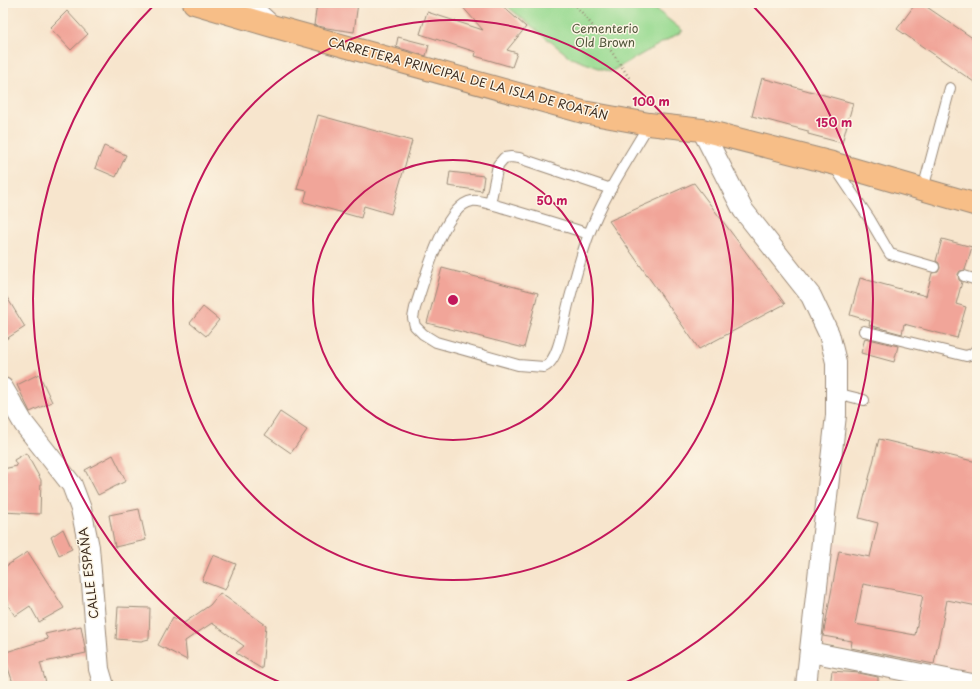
<svg xmlns="http://www.w3.org/2000/svg" width="980" height="689" font-family="'Playpen Sans',sans-serif">
	<style>
		.built { fill: #f6d2c3 }
		.green { fill: #98da91; stroke: #6a8258 }
		.building { fill: #f1a599; fill-rule: evenodd }
		.lines { fill: none; stroke-linecap: round; stroke-linejoin: round }
		.lane-casing { stroke: #998876; stroke-width: 12 }
		.street-casing { stroke: #998876; stroke-width: 22 }
		.primary-casing { stroke: #998876; stroke-width: 24 }
		.path { stroke: #998876; stroke-width: 2.5; stroke-dasharray: 1 3; stroke-linecap: butt }
		.lane { stroke: #fff; stroke-width: 10 }
		.street { stroke: #fff; stroke-width: 20 }
		.primary { stroke: #f7be87; stroke-width: 22 }
		.ring { fill: none; stroke: #c2185b; stroke-width: 2 }
		.labels { text-anchor: middle; stroke-width: 3; stroke-linejoin: round; paint-order: stroke }
		.park-label { font-size: 12px; fill: #52563b; stroke: #fcf5e5 }
		.street-label { font-size: 12px; fill: #3b2a1e; stroke: #fcf5e5 }
		.centre { fill: #c2185b; stroke: #fcf5e5; stroke-width: 2 }
		.ring-label { font-size: 12px; text-anchor: middle; font-weight: bold; fill: #c2185b; stroke: #fcf5e5; stroke-width: 3; stroke-linejoin: round; paint-order: stroke }
	</style>
	<rect width="100%" height="100%" fill="#fcf5e5"/>
	<filter id="ink" filterUnits="userSpaceOnUse"><feTurbulence type="fractalNoise" baseFrequency=".025" numOctaves="2"/><feDisplacementMap in="SourceGraphic" scale="8" xChannelSelector="R" yChannelSelector="G"/><feConvolveMatrix kernelMatrix="1 2 1 2 8 2 1 2 1" color-interpolation-filters="sRGB"/></filter>
	<filter id="wash" filterUnits="userSpaceOnUse"><feTurbulence type="fractalNoise" baseFrequency=".012" numOctaves="4" result="noise"/><feDisplacementMap in="SourceGraphic" scale="16" xChannelSelector="R" yChannelSelector="G"/><feGaussianBlur stdDeviation="0.9" result="paint"/><feColorMatrix in="noise" values="0 0 0 0 0 0 0 0 0 0 0 0 0 0 0 0 0 1.4 0 .05"/><feComposite in="paint" operator="in"/></filter>
	<g filter="url(#wash)">
		<rect width="100%" height="100%" fill="#f7e5cd"/>
		<!-- built -->
		<path class="built" d="M831,541L977,573V673L818,646Z"/>
		<!-- green -->
		<path class="green" d="M503,3H648L683,31L610,72L571,58Z"/>
		<g id="blocks">
			<!-- building -->
			<g class="building">
				<path d="M317,3H358L354,32L327,28L314,25Z"/>
				<path d="M459,3H499L526,27L507,50L517,53L512,67L475,56L476,52L420,34L427,12L483,30Z"/>
				<path d="M916,3H921L977,41V84L897,29Z"/>
				<path d="M67,11L88,34L71,50L50,28Z"/>
				<path d="M398,37L429,45L426,56L396,47Z"/>
				<path d="M762,78L853,103L842,143L808,134V131L752,116Z"/>
				<path d="M318,115L412,141L391,214L364,206L361,218L304,202L307,191L297,189Z"/>
				<path d="M104,146L126,155L116,177L95,168Z"/>
				<path d="M450,172L484,176L482,191L448,186Z"/>
				<path d="M694,183L785,304L699,349L609,221Z"/>
				<path d="M942,239L972,247L965,270L960,271L958,274L959,280L962,282L956,304L966,307L957,338L904,324L902,334L869,325L870,321L850,315L860,278L926,296L932,273L938,272L940,268L939,263L936,261Z"/>
				<path d="M442,268L538,293L524,348L427,323Z"/>
				<path d="M3,291L25,327L3,341Z"/>
				<path d="M203,307L219,320L206,336L190,323Z"/>
				<path d="M865,338L898,346L894,362L861,353Z"/>
				<path d="M39,374L52,402L30,412L17,385Z"/>
				<path d="M280,412L307,430L291,453L265,435Z"/>
				<path d="M879,439L977,462V606L947,600L934,664L851,648L852,641L823,636L839,551L870,557L878,523L859,518ZM863,584L923,595L915,635L855,624Z"/>
				<path d="M26,453L41,480L40,514L3,512V469L17,466L14,460Z"/>
				<path d="M113,455L126,481L98,495L85,470Z"/>
				<path d="M139,509L146,540L115,547L109,515Z"/>
				<path d="M63,529L72,549L59,555L51,537Z"/>
				<path d="M28,552L64,608L39,622L30,606L15,616L3,597V568Z"/>
				<path d="M213,555L236,564L225,590L202,581Z"/>
				<path d="M220,593L266,625L262,669L236,653L244,646L212,623L185,641L187,660L158,645L173,617L184,623L210,605Z"/>
				<path d="M118,607L150,608L149,639L141,641L116,639Z"/>
				<path d="M81,626L86,653L40,663L47,686H14L3,653L48,639L45,634Z"/>
				<path d="M832,671L859,673L878,677V686H830Z"/>
			</g>
		</g>
	</g>
	<g filter="url(#ink)">
		<use href="#blocks" fill-opacity="0" stroke="#998876" stroke-width="1"/>
		<g class="lines">
			<!-- lane casing -->
			<g class="lane-casing">
				<g id="lane">
					<path d="M834,166L869,218L890,254L934,267"/>
					<path d="M923,189L950,88"/>
					<path d="M490,204L498,165L504,158L511,157L519,158L611,189"/>
					<path d="M589,234C562,225 535,217 508,209C500,207 479,199 472,201C443,206 424,283 415,308L413,318L415,326L423,334L436,342L518,365L544,367C560,361 564,317 569,301C575,279 581,255 589,234C604,195 628,160 649,124"/>
					<path d="M964,276L977,280"/>
					<path d="M864,331L966,356L972,354L977,349"/>
					<path d="M836,393L864,400"/>
				</g>
			</g>
			<!-- street casing -->
			<g class="street-casing">
				<g id="street">
					<path d="M247,3L272,26"/>
					<path d="M702,130L743,210L811,296L829,334L836,362V415L806,686"/>
					<path d="M3,388L24,424L72,485L81,509L89,547L99,669L104,686"/>
					<path d="M810,652L977,685"/>
				</g>
			</g>
			<!-- primary casing -->
			<g class="primary-casing">
				<path id="primary" d="M194,3L272,26L583,112L649,124L702,130L832,163L977,205"/>
			</g>
			<!-- path -->
			<path class="path" d="M574,3L601,36L630,79"/>
			<!-- lane -->
			<use href="#lane" class="lane"/>
			<!-- street -->
			<use href="#street" class="street"/>
			<!-- primary -->
			<use href="#primary" class="primary"/>
		</g>
	</g>
	<!-- distance rings -->
	<g class="ring">
		<circle cx="453" cy="300" r="140"/>
		<circle cx="453" cy="300" r="280"/>
		<path d="M286 685A420 420 0 0 1 156 3M750 3A420 420 0 0 1 620 685"/>
	</g>
	<g class="labels">
		<!-- park labels -->
		<g class="park-label">
			<text x="605" y="33">Cementerio<tspan x="605" dy="14">Old Brown</tspan></text>
		</g>
		<!-- street labels -->
		<g class="street-label">
			<text transform="translate(468 79) rotate(15)" y="4">CARRETERA PRINCIPAL DE LA ISLA DE ROATÁN</text>
			<text transform="translate(89 573) rotate(-97)" y="4">CALLE ESPAÑA</text>
		</g>
	</g>
	<circle cx="453" cy="300" r="6" class="centre"/>
	<g class="ring-label">
		<text x="651" y="106">100 m</text>
		<text x="834" y="127">150 m</text>
		<text x="552" y="205">50 m</text>
	</g>
	<!-- margin -->
	<rect width="980" height="689" fill="none" stroke="#fcf5e5" stroke-width="16"/>
</svg>
